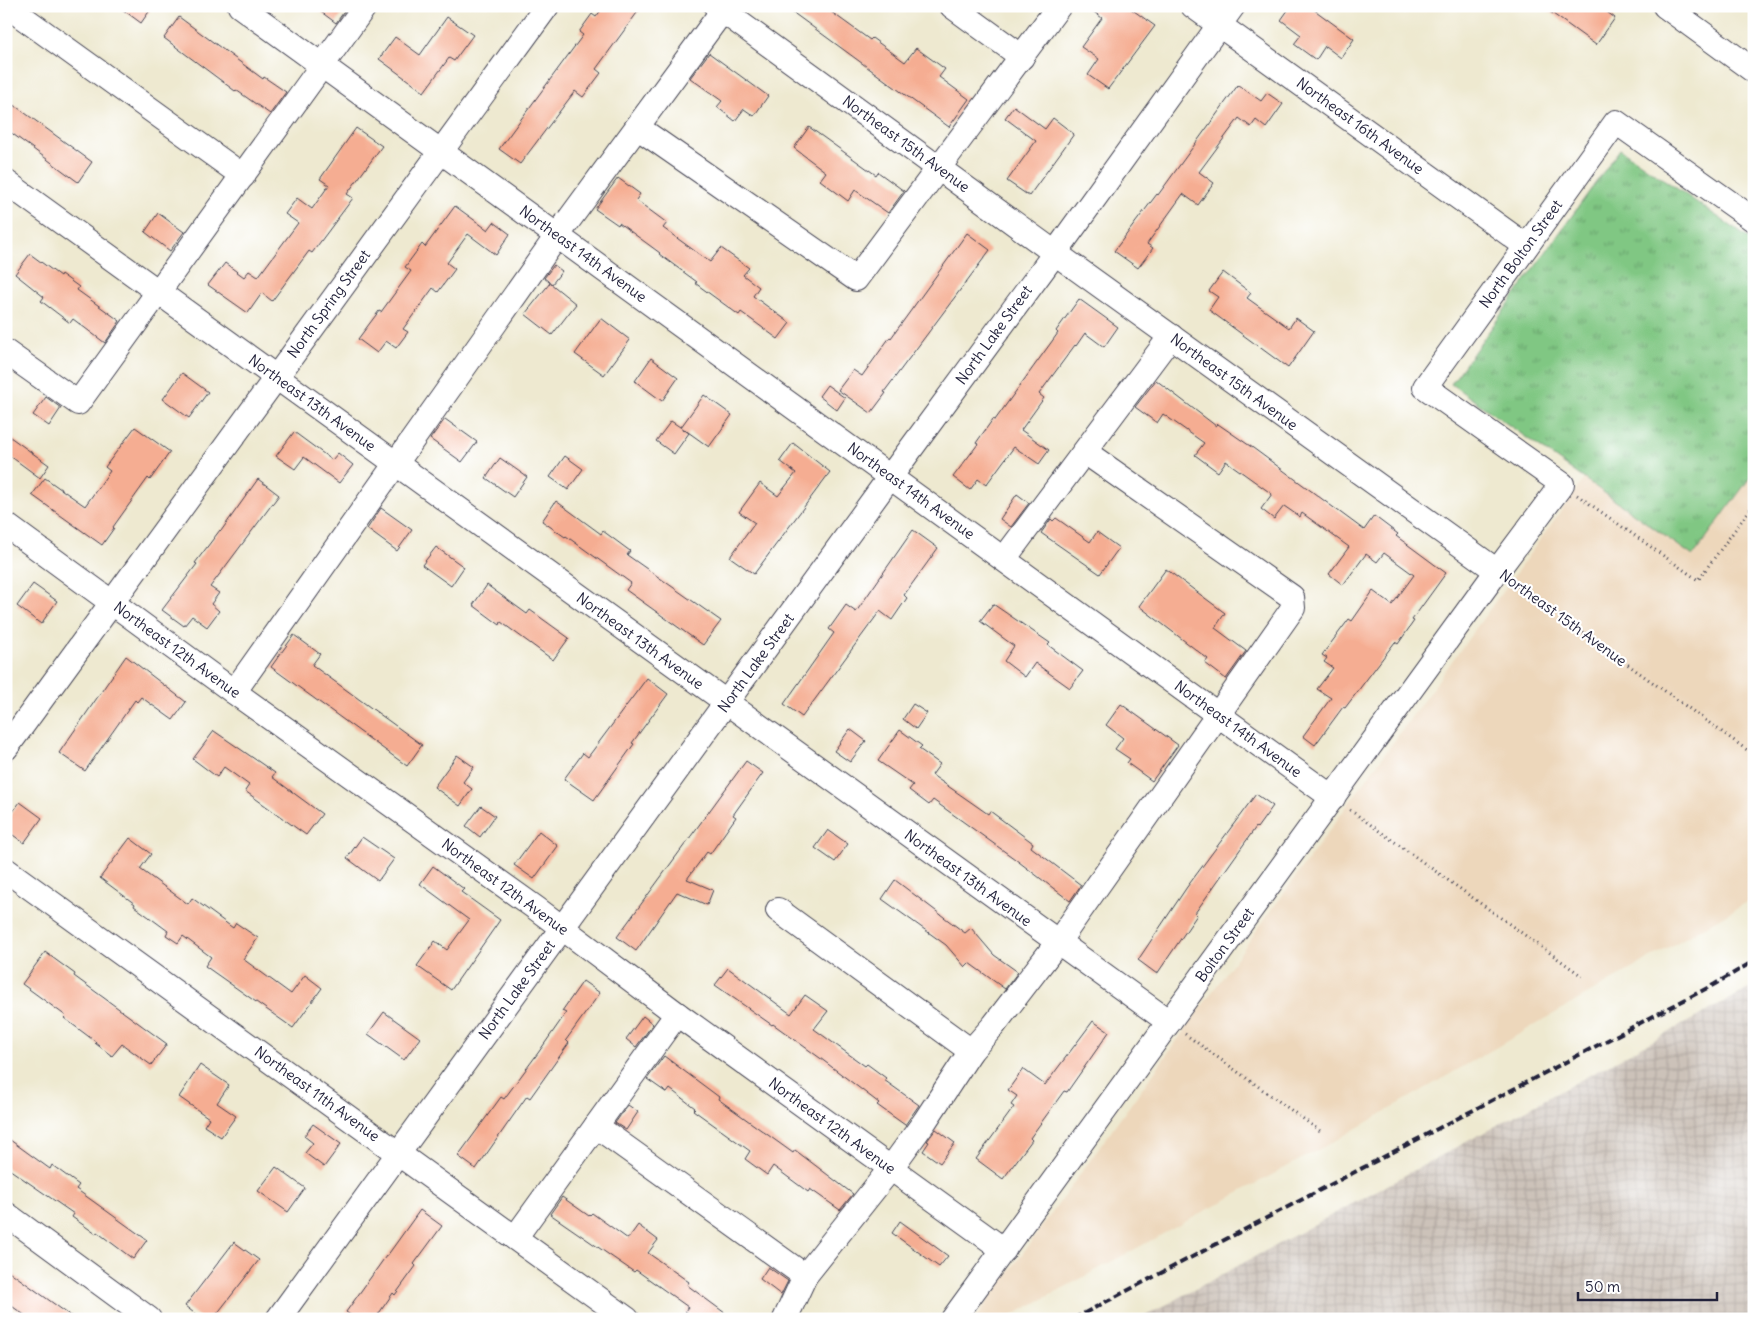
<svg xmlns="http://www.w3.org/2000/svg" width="1760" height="1325" font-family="Delius,sans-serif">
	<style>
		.built { fill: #edd7bb }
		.industrial { fill: url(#industrial-grid) }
		.grass { fill: url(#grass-tufts); stroke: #51745f }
		.building { fill: #f5ad92 }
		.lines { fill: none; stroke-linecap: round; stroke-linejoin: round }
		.minor-casing { stroke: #414051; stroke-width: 26 }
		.path { stroke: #414051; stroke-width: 3; stroke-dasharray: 1 4; stroke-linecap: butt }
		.minor { stroke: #fff; stroke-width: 24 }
		.rail { stroke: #22223b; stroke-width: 4; stroke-dasharray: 8 4; stroke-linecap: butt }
		.labels { text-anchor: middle; stroke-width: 4.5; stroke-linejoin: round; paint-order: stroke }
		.street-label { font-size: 15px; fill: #22223b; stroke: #fff }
	</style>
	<defs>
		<pattern id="industrial-grid" width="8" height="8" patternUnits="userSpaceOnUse" patternTransform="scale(1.25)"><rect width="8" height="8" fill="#ccc2b9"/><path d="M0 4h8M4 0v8" fill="none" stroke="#afa6a0"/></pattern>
		<pattern id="grass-tufts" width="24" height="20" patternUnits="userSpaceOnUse" patternTransform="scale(1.25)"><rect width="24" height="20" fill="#80c783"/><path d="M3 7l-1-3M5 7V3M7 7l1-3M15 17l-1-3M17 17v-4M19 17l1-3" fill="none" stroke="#68a16c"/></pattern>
	</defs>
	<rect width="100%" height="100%" fill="#fff"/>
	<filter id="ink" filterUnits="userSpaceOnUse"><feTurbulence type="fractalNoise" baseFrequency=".02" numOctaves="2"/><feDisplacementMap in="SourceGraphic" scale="10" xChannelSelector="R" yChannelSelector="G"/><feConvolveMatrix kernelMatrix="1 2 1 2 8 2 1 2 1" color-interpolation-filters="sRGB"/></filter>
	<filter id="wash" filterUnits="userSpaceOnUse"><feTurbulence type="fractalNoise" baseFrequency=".0096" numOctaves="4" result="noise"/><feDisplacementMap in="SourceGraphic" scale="20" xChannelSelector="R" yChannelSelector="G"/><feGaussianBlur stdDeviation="1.12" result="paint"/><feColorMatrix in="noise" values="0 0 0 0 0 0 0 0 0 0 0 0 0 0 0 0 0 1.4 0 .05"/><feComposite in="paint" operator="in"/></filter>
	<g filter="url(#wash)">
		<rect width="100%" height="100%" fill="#eee9d0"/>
		<!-- built -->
		<path class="built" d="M1754,240V898L1331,1143L1006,1319H975L1584,479Z"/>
		<!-- industrial -->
		<path class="industrial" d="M1754,986V1319H1140Z"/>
		<!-- grass -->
		<path class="grass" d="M1620,149L1754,242V472L1693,556L1451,384Z"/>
		<g id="blocks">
			<!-- building -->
			<g class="building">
				<path d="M118,6H153L141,23Z"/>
				<path d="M313,6H348L336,23Z"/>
				<path d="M604,6H642L596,69L601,73L583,97L575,91L520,164L499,149L583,35L579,32L592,14L596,17Z"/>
				<path d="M784,6H823L870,40L872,38L905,62L916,48L945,69L939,77L969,99L949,127Z"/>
				<path d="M1086,6H1127L1155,26L1108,89L1088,75L1099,59L1081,47L1102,18Z"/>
				<path d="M1291,6H1309L1354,39L1341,58L1325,46L1316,60L1294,44L1301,35L1281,20Z"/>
				<path d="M1542,6H1599L1615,18L1596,45Z"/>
				<path d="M179,17L263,79L264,77L286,92L270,114L236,90L235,91L164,38Z"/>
				<path d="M447,17L473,35L454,61L449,58L424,92L379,59L395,37L420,55Z"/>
				<path d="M709,53L768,96L754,116L744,109L735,121L717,107L722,101L690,78Z"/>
				<path d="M1238,85L1261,101L1267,93L1283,104L1266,128L1256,120L1251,127L1239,118L1199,172L1214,183L1198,205L1183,194L1147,244L1153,248L1138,268L1114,251L1157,194L1158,195Z"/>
				<path d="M14,105L92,162L78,182L6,129V115Z"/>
				<path d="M1014,106L1045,129L1053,118L1074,134L1029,196L1007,181L1036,141L1005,118Z"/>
				<path d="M809,127L876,175L878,172L904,191L888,213L855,190L848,201L820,180L826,172L794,148Z"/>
				<path d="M356,128L382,146L347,194L353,198L312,253L309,251L272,301L262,293L248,313L208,285L225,263L244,277L249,271L258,277L298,223L285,214L297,198L312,209L329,185L320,179Z"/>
				<path d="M618,178L640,194L636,200L667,223L663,228L710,262L721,248L749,268L743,275L759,287L753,296L790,323L778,339L741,312L739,315L695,283L697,282L659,254L660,253L619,223L618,225L595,209Z"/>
				<path d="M455,206L488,230L494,222L510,234L496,255L468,234L447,263L455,269L438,292L433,288L403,329L408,332L396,348L386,341L377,353L358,339L379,311L381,312L411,271L405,267L422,244L425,247Z"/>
				<path d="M158,213L184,232L170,251L145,232Z"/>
				<path d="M967,233L990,250L884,392L886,393L871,413L838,390L853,370L862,376L890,337L891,338Z"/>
				<path d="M30,254L60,276L61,274L79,287L77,290L120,321L105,343L73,319L70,323L41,301L44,297L15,274Z"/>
				<path d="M554,265L562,271L552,284L544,278Z"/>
				<path d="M1223,272L1251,293L1247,298L1289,328L1296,318L1314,331L1288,368L1209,310L1218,297L1209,291Z"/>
				<path d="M550,283L576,304L552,335L525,314Z"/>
				<path d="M1079,299L1118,327L1104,347L1085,333L1076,346L1075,345L1039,394L1044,398L1021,430L1049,450L1039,464L1014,447L986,485L978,479L970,490L953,477L978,444L976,443L993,419L995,420L1058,333L1056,331Z"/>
				<path d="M601,318L630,340L604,375L575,354Z"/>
				<path d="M651,358L678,378L662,401L635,381Z"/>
				<path d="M182,373L208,392L189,418L163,399Z"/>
				<path d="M1156,380L1216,426L1218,424L1253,448L1364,530L1374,516L1398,534L1396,536L1446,573L1412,620L1414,621L1398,644L1395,642L1345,708L1343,707L1315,745L1303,736L1331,698L1317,689L1333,668L1324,662L1327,658L1322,655L1349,619L1352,621L1373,591L1392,605L1414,575L1384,553L1377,562L1366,554L1343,585L1329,574L1349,547L1302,513L1300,517L1284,506L1274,519L1261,509L1272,494L1226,461L1218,472L1195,455L1204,443L1163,414L1157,423L1135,407Z"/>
				<path d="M827,385L845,398L837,410L819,396Z"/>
				<path d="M704,395L732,415L709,447L681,427Z"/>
				<path d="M46,397L61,408L49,426L33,415Z"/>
				<path d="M445,419L477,442L462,462L430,439Z"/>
				<path d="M671,421L689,433L674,454L656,441Z"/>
				<path d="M135,427L170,452L150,480L148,478L113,527L114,528L102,545L32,495L45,478L85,506L110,471L105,467Z"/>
				<path d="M294,432L332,460L338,453L353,465L339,483L304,457L295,469L276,456Z"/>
				<path d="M6,434L49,465L40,478L6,453Z"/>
				<path d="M793,443L830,472L754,574L730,557L755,523L739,512L760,483L778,496L796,473L780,461Z"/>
				<path d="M565,456L583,469L568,490L550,477Z"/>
				<path d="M500,458L527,477L513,497L486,478Z"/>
				<path d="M258,479L279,495L210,587L219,593L211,604L219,611L207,627L192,616L184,626L162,610L197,564L195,563L220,530L221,531Z"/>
				<path d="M1017,494L1029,503L1011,527L1000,519Z"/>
				<path d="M556,501L601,534L603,531L630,551L627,555L721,621L703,645L626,590L631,583L566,536L565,537L542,521Z"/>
				<path d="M381,508L412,530L397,551L367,529Z"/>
				<path d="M1056,518L1090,542L1097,532L1119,548L1100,574L1041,533L1051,519L1053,521Z"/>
				<path d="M913,530L938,548L904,595L907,598L892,620L880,611L802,717L784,704L834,633L829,629L846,605L856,612Z"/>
				<path d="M436,547L464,567L451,586L422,565Z"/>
				<path d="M1166,569L1225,613L1215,628L1246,651L1226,679L1205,663L1208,659L1139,606Z"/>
				<path d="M33,584L57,601L41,624L17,606Z"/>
				<path d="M487,585L527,614L530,610L569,638L553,660L501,622L500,625L473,605Z"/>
				<path d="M993,604L1050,643L1048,645L1083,671L1070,688L1035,663L1025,677L1004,661L1014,646L980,621Z"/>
				<path d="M294,635L320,654L312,665L422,745L407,766L271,667Z"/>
				<path d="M126,656L186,702L173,720L141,697L137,702L135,700L85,771L59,753Z"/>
				<path d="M647,678L668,694L632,743L634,744L594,800L564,779L583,753L588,757Z"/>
				<path d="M913,704L927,713L916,729L903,719Z"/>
				<path d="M1121,704L1178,745L1152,781L1127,763L1130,759L1115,749L1123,738L1106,725Z"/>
				<path d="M850,729L866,741L850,762L834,751Z"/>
				<path d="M900,730L922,746L919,749L940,764L932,775L988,814L990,811L1033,843L1031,847L1081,885L1070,901L1015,859L933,800L929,805L909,790L913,785L878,761Z"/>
				<path d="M214,731L275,773L272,777L322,814L306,835L245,791L249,785L224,767L217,777L193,759Z"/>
				<path d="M457,755L474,767L463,782L472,789L460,806L434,787Z"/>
				<path d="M746,761L763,773L733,815L736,817L710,854L707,852L687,879L713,890L707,905L677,892L636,951L617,937Z"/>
				<path d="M1256,794L1273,806L1257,828L1256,827L1195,913L1197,915L1157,974L1138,960L1187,887Z"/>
				<path d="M20,802L42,818L24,843L6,830V821Z"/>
				<path d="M481,806L495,816L480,837L466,826Z"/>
				<path d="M828,830L848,844L835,862L815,848Z"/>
				<path d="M539,831L558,846L534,879L514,865Z"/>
				<path d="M362,837L394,859L378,881L347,858Z"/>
				<path d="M130,838L151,854L140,869L188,904L192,898L233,928L236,923L258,938L243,959L291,994L305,975L322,988L293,1028L205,966L211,957L183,936L178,943L166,935L168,931L134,906L135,904L100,878Z"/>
				<path d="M433,866L464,889L461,892L500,920L451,990L417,966L435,941L447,950L469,920L420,884Z"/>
				<path d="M895,880L965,933L971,928L994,955L1018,972L1005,989L969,963L965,967L946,945L882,899Z"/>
				<path d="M45,952L75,974L74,976L167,1044L151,1065L122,1044L112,1056L95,1043L96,1042L64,1018L66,1016L22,984Z"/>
				<path d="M728,968L791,1014L805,995L828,1011L814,1029L865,1066L867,1064L886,1078L884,1080L919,1105L905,1125L877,1105L879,1103L820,1058L773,1024L772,1025L715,985Z"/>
				<path d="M583,981L600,993L566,1040L569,1043L530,1098L527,1096L476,1169L458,1156L501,1097L504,1099L538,1053L566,1013L562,1011Z"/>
				<path d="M384,1012L420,1038L404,1060L368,1034Z"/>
				<path d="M643,1016L653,1024L636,1047L626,1039Z"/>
				<path d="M1093,1021L1109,1032L1067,1092L1064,1091L1030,1138L1032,1140L1003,1179L976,1159L1014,1107L1011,1105L1017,1096L1008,1090L1023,1069L1045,1085Z"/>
				<path d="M664,1056L719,1097L718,1099L793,1153L795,1150L853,1194L840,1210L810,1189L808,1192L773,1166L767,1175L745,1159L750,1151L693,1110L695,1108L670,1089L667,1093L647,1079Z"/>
				<path d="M200,1065L229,1085L217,1103L236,1116L221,1137L204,1126L209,1118L179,1097Z"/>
				<path d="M628,1105L638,1112L626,1130L615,1123Z"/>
				<path d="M313,1124L341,1144L324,1167L305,1153L313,1143L304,1136Z"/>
				<path d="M936,1129L955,1143L940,1163L923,1151L929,1142L927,1141Z"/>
				<path d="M6,1137L50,1169L52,1165L79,1185L76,1189L147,1240L133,1259L97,1232L96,1234L72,1217L74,1214L6,1167Z"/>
				<path d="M276,1167L305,1188L288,1212L258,1191Z"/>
				<path d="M562,1197L589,1216L592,1213L628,1239L638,1225L658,1240L648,1253L689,1282L687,1285L733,1319H695L685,1311L688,1307L636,1270L634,1272L550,1214Z"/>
				<path d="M420,1210L442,1226L414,1264L416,1266L395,1295L393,1293L375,1319H356L346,1312L386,1256H387Z"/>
				<path d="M900,1221L948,1256L939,1267L892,1233Z"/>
				<path d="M234,1242L259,1260L213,1319H202L185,1306Z"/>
				<path d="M768,1267L788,1281L781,1295L760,1279Z"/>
				<path d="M6,1269L75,1319H30L6,1302Z"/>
			</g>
		</g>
	</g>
	<g filter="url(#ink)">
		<use href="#blocks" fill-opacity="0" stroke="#414051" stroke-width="1"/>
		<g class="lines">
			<!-- minor casing -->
			<g class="minor-casing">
				<g id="minor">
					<path d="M7,6L243,176"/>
					<path d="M240,6L1333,798"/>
					<path d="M716,6L1055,253L1497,571"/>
					<path d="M952,6L1022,57"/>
					<path d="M1193,6L1526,246"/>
					<path d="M1665,6L1754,71"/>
					<path d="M637,127L856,279L1059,6"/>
					<path d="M6,182L1169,1022"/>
					<path d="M6,352L78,403L365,6"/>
					<path d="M6,525L234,692L537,909L677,1014L1004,1250"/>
					<path d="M1004,559L1171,336"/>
					<path d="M234,692L557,236L726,6"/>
					<path d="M6,748L547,6"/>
					<path d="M6,870L627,1319"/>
					<path d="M778,910L971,1051"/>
					<path d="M596,1126L805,1276L891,1168L925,1121L971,1051L994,1025L1058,942L1293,608L1292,597L1085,452"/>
					<path d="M6,1214L149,1319"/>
					<path d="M515,1238L677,1014"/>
					<path d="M278,1319L890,477L1055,253L1233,6"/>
					<path d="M785,1319L805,1276"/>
					<path d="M953,1319L1497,571L1562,484L1425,387L1616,122L1754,220"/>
				</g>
			</g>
			<!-- path -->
			<g class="path">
				<path d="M1577,495L1698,580L1754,504"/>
				<path d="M1514,583L1754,755"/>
				<path d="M1350,810L1582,976"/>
				<path d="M1185,1034L1323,1133"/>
			</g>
			<!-- minor -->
			<use href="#minor" class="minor"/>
			<!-- rail -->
			<path class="rail" d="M1073,1319L1715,984L1754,961"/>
		</g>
	</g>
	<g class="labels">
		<!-- street labels -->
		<g class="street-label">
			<text transform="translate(1360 126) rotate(36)" y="5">Northeast 16th Avenue</text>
			<text transform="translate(906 144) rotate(36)" y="5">Northeast 15th Avenue</text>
			<text transform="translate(583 254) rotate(36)" y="5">Northeast 14th Avenue</text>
			<text transform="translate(1521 254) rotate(-54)" y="5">North Bolton Street</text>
			<text transform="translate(329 304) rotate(-54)" y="5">North Spring Street</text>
			<text transform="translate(994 335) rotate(-54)" y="5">North Lake Street</text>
			<text transform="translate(1234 382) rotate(36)" y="5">Northeast 15th Avenue</text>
			<text transform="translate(312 403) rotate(36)" y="5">Northeast 13th Avenue</text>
			<text transform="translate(911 491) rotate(36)" y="5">Northeast 14th Avenue</text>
			<text transform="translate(1563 618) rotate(36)" y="5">Northeast 15th Avenue</text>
			<text transform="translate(640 641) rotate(36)" y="5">Northeast 13th Avenue</text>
			<text transform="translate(177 650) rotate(36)" y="5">Northeast 12th Avenue</text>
			<text transform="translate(756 663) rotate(-54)" y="5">North Lake Street</text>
			<text transform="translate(1238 729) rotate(36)" y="5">Northeast 14th Avenue</text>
			<text transform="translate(968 878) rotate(36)" y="5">Northeast 13th Avenue</text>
			<text transform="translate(505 887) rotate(36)" y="5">Northeast 12th Avenue</text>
			<text transform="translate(1225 945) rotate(-54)" y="5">Bolton Street</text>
			<text transform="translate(517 990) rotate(-54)" y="5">North Lake Street</text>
			<text transform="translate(317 1094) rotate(36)" y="5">Northeast 11th Avenue</text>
			<text transform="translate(832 1126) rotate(36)" y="5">Northeast 12th Avenue</text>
		</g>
	</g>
	<!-- margin -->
	<rect width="1760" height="1325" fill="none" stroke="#fff" stroke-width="25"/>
	<!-- scale -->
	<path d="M1578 1292v8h139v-8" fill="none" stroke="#22223b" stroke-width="2.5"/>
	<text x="1585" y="1292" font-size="15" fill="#22223b" stroke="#ffffff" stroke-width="4" paint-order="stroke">50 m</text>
</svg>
